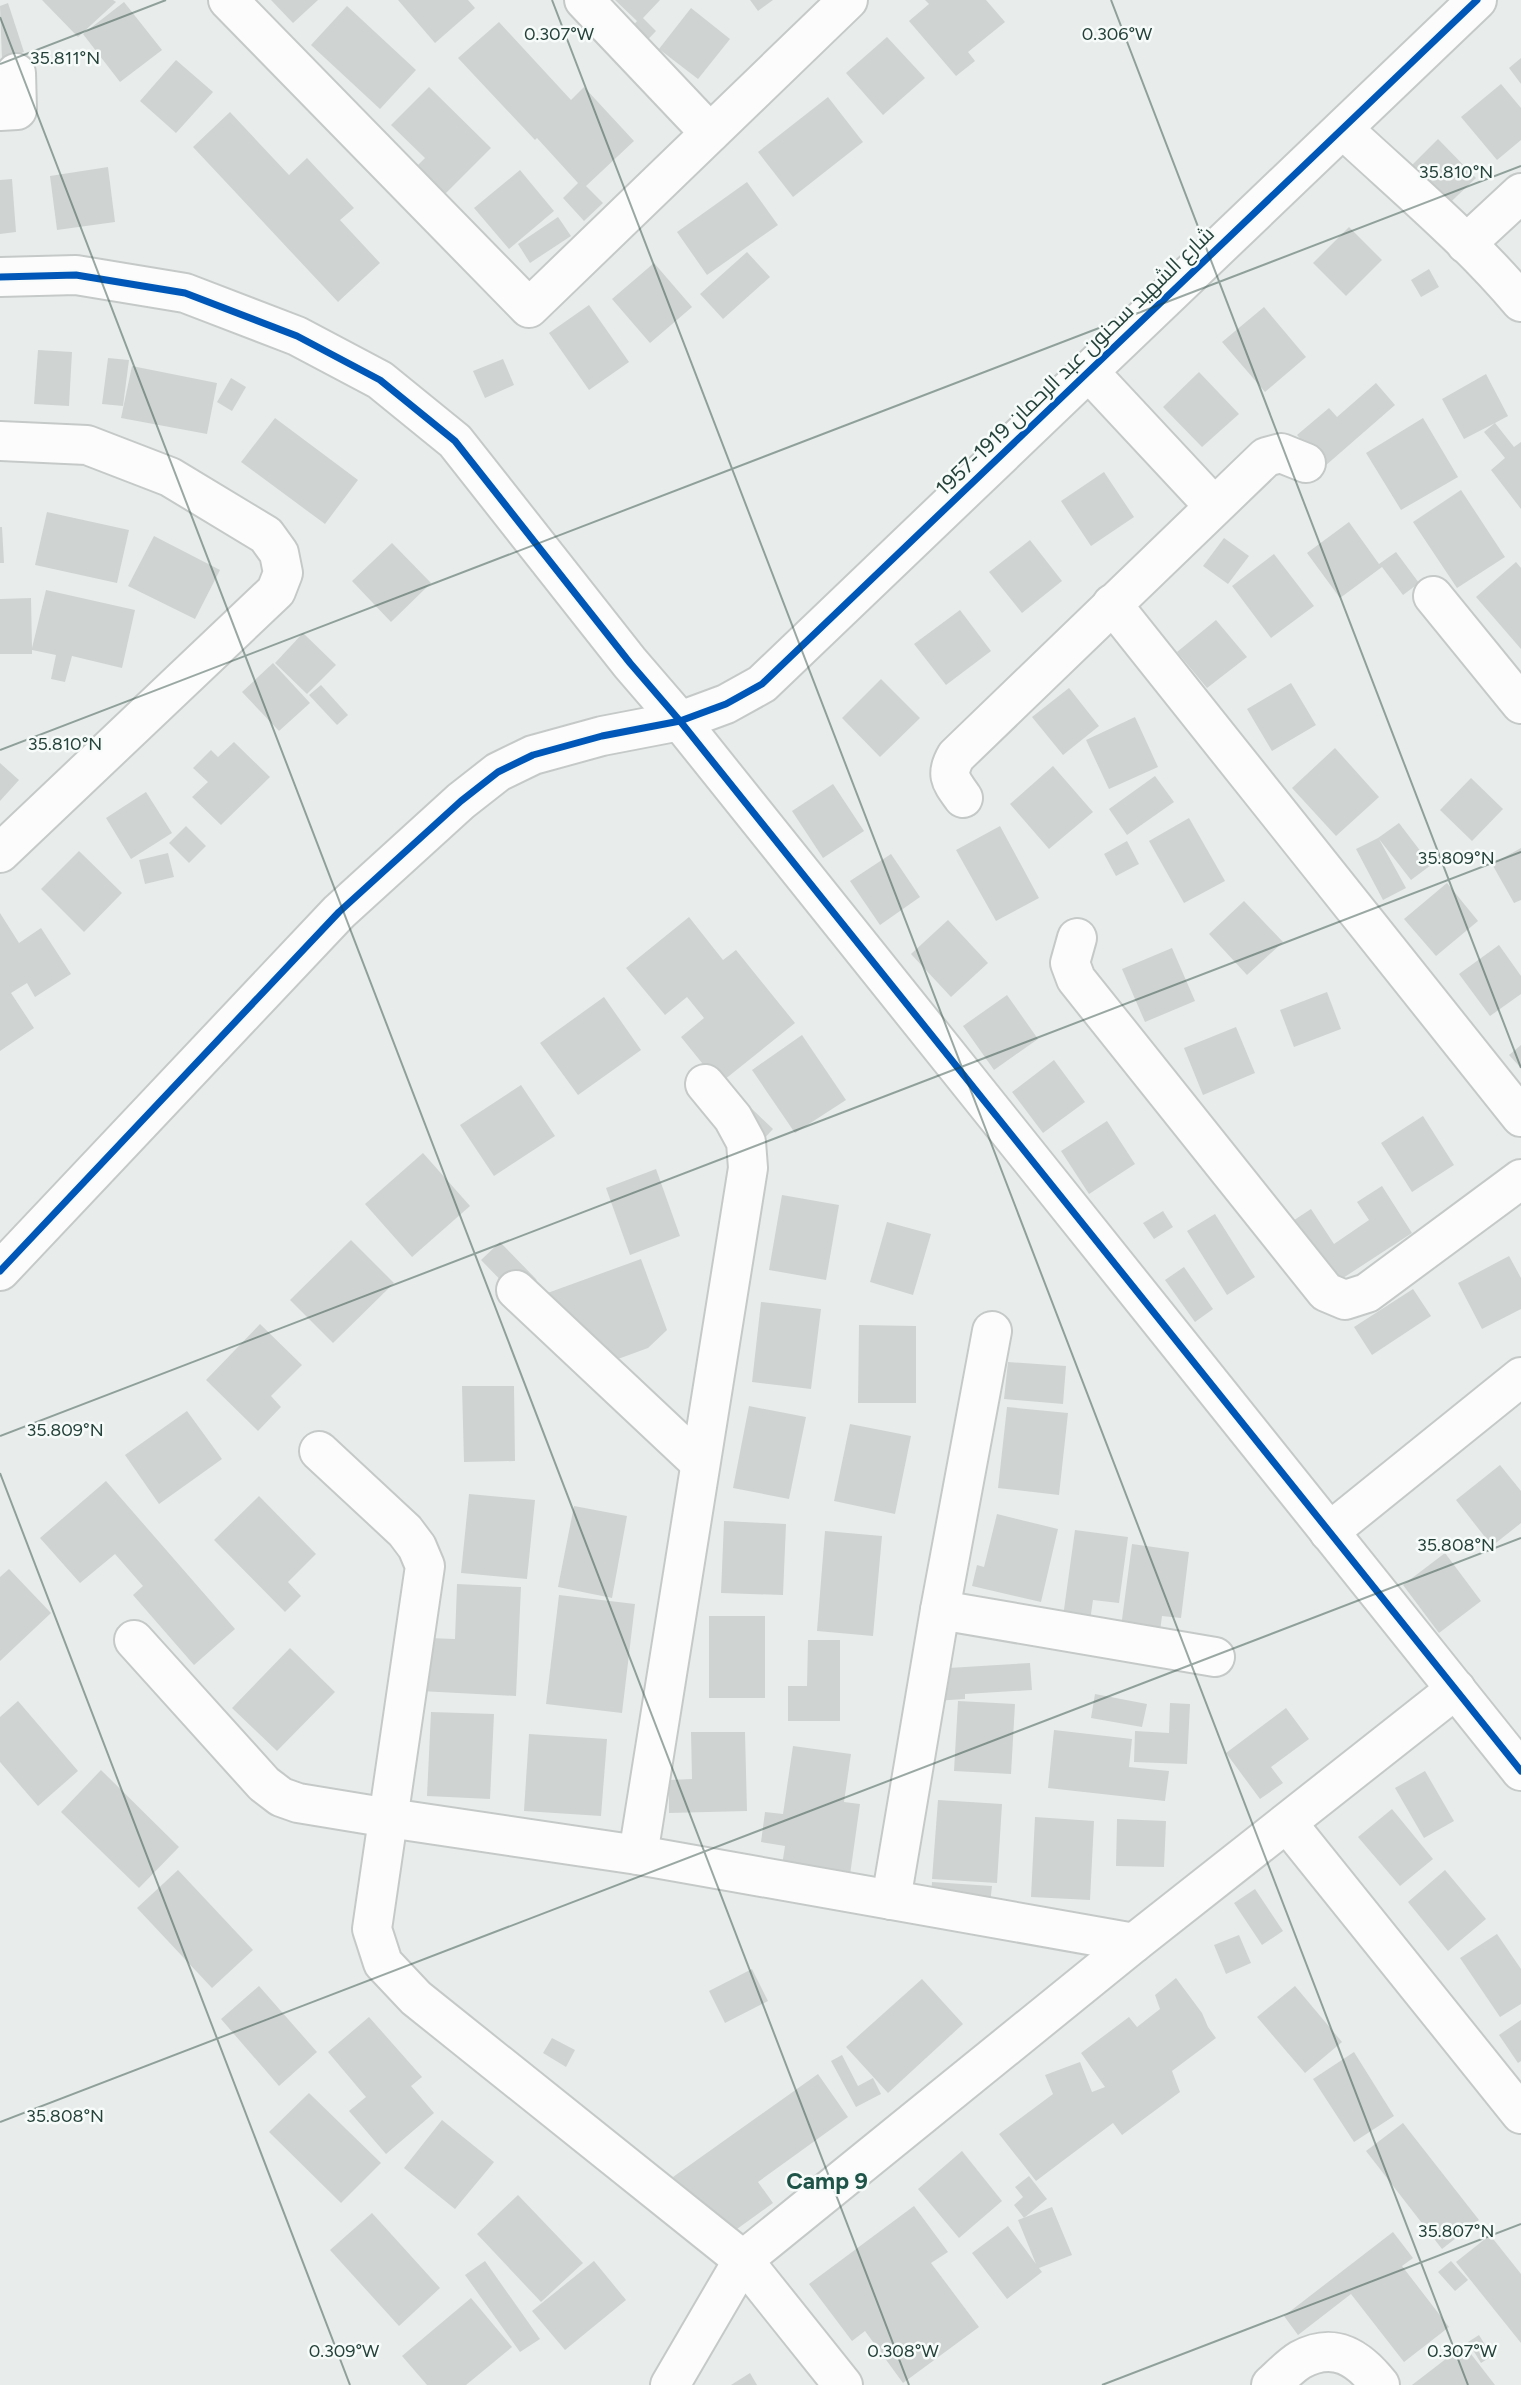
<svg xmlns="http://www.w3.org/2000/svg" width="1521" height="2385" font-family="Figtree,Cairo,sans-serif">
	<style>
		.building { fill: #cfd4d2 }
		.lines { fill: none; stroke-linecap: round; stroke-linejoin: round }
		.minor-casing { stroke: #c5cac8; stroke-width: 42 }
		.minor { stroke: #fcfcfc; stroke-width: 38 }
		.cycleway-casing { stroke: #f7fbf9; stroke-width: 11 }
		.cycleway { stroke: #0057b8; stroke-width: 7 }
		.ticks { fill: none; stroke: #24423a; stroke-width: 2; stroke-opacity: 0.45 }
		.labels { text-anchor: middle; stroke-width: 5; stroke-linejoin: round; paint-order: stroke }
		.street-label { font-size: 21px; fill: #24423a; stroke: #f7fbf9 }
		.neighbourhood-label { font-size: 23px; font-weight: bold; fill: #1f5548; stroke: #f7fbf9 }
		.ticks-label { font-size: 18px; text-anchor: middle; fill: #24423a; stroke: #f7fbf9; stroke-width: 5; stroke-linejoin: round; paint-order: stroke }
	</style>
	<rect width="100%" height="100%" fill="#e8edeb"/>
	<!-- building -->
	<g class="building">
		<path d="M42,0H113L116,2L78,37Z"/>
		<path d="M271,0H318L293,23Z"/>
		<path d="M398,0H468L475,8L435,43Z"/>
		<path d="M615,0H660L643,18L656,31L633,55L619,42L637,21Z"/>
		<path d="M750,0H773L758,11Z"/>
		<path d="M925,0H986L1005,22L968,52L975,61L956,76L909,21L929,4Z"/>
		<path d="M124,2L162,50L120,82L83,34Z"/>
		<path d="M8,3L24,52L2,60L0,6Z"/>
		<path d="M347,6L416,70L380,109L311,45Z"/>
		<path d="M691,8L730,39L698,79L659,49Z"/>
		<path d="M499,22L571,100L584,87L634,141L586,186L603,203L584,221L563,198L578,183L537,138L535,140L458,58Z"/>
		<path d="M887,37L925,78L883,115L846,73Z"/>
		<path d="M1521,58V84L1509,68Z"/>
		<path d="M176,60L213,92L176,133L140,101Z"/>
		<path d="M1501,84L1521,108V140L1497,160L1461,117Z"/>
		<path d="M429,87L491,148L444,195L416,167L425,158L391,125Z"/>
		<path d="M828,97L863,142L793,197L758,152Z"/>
		<path d="M230,112L289,175L307,158L354,208L340,220L380,263L338,302L193,147Z"/>
		<path d="M1438,139L1476,178L1437,215L1400,177Z"/>
		<path d="M108,167L115,222L57,230L50,176Z"/>
		<path d="M520,170L554,211L509,249L474,208Z"/>
		<path d="M12,179L16,232L0,234V180Z"/>
		<path d="M747,182L778,225L707,275L677,232Z"/>
		<path d="M558,217L571,236L530,263L518,244Z"/>
		<path d="M1349,227L1382,260L1346,296L1313,263Z"/>
		<path d="M747,252L770,277L723,319L700,294Z"/>
		<path d="M654,263L692,307L650,343L612,299Z"/>
		<path d="M1429,269L1439,287L1421,297L1411,280Z"/>
		<path d="M589,305L629,362L589,390L549,333Z"/>
		<path d="M1264,307L1306,357L1265,392L1222,342Z"/>
		<path d="M38,350L72,352L69,406L34,404Z"/>
		<path d="M108,358L129,360L123,406L102,404Z"/>
		<path d="M503,359L514,385L485,398L473,371Z"/>
		<path d="M132,366L217,383L207,434L121,418Z"/>
		<path d="M1199,372L1239,414L1202,447L1163,407Z"/>
		<path d="M1486,374L1508,416L1495,423L1514,447L1521,442V509L1491,470L1505,458L1484,432L1495,423L1464,439L1442,399Z"/>
		<path d="M231,378L246,387L232,411L217,402Z"/>
		<path d="M1376,383L1395,405L1325,466L1297,435L1329,408L1337,417Z"/>
		<path d="M275,418L358,480L325,524L241,462Z"/>
		<path d="M1423,418L1458,477L1401,510L1366,453Z"/>
		<path d="M1104,472L1134,517L1091,546L1061,501Z"/>
		<path d="M1461,490L1505,557L1457,588L1413,522Z"/>
		<path d="M47,512L129,530L117,583L35,565Z"/>
		<path d="M1349,522L1379,564L1396,552L1419,583L1403,595L1382,567L1340,598L1307,553Z"/>
		<path d="M0,527H2L4,563H0Z"/>
		<path d="M154,536L220,570L195,619L128,586Z"/>
		<path d="M1224,538L1249,556L1228,584L1203,566Z"/>
		<path d="M1030,540L1062,581L1022,613L989,572Z"/>
		<path d="M392,543L431,583L391,622L352,581Z"/>
		<path d="M1274,554L1314,606L1271,638L1232,586Z"/>
		<path d="M1516,562L1521,568V649L1476,597Z"/>
		<path d="M46,590L135,610L122,668L72,656L65,682L51,679L56,655L32,650V654H0V599L31,598L32,648Z"/>
		<path d="M960,610L991,651L946,685L914,644Z"/>
		<path d="M1216,620L1247,657L1207,688L1177,652Z"/>
		<path d="M303,633L336,665L307,694L275,663Z"/>
		<path d="M273,663L310,703L279,731L242,692Z"/>
		<path d="M881,679L920,718L880,757L842,718Z"/>
		<path d="M1291,683L1316,725L1272,751L1247,709Z"/>
		<path d="M321,685L348,715L337,725L309,695Z"/>
		<path d="M1069,688L1099,726L1063,755L1032,717Z"/>
		<path d="M1135,717L1158,767L1109,789L1086,740Z"/>
		<path d="M234,742L270,777L221,825L192,797L208,782L193,768L211,750L218,757Z"/>
		<path d="M1335,748L1379,797L1336,836L1292,788Z"/>
		<path d="M0,763L19,780L0,801Z"/>
		<path d="M1053,766L1093,812L1049,849L1010,804Z"/>
		<path d="M1155,776L1174,802L1127,835L1109,809Z"/>
		<path d="M1471,778L1503,809L1472,841L1440,810Z"/>
		<path d="M833,784L864,831L823,858L792,811Z"/>
		<path d="M146,792L172,833L131,859L106,818Z"/>
		<path d="M1189,818L1225,881L1184,903L1149,841Z"/>
		<path d="M1399,823L1431,865L1411,880L1379,839L1406,888L1383,900L1356,849L1378,838Z"/>
		<path d="M186,826L206,846L189,863L169,843Z"/>
		<path d="M1000,826L1039,898L996,921L956,850Z"/>
		<path d="M1127,841L1139,864L1116,876L1104,854Z"/>
		<path d="M1521,848V900L1514,903L1492,864Z"/>
		<path d="M79,851L122,893L84,932L41,889Z"/>
		<path d="M168,853L174,877L145,884L139,860Z"/>
		<path d="M891,854L920,897L880,925L850,881Z"/>
		<path d="M1447,883L1478,921L1436,956L1404,919Z"/>
		<path d="M1244,901L1283,942L1247,975L1209,934Z"/>
		<path d="M0,913L19,943L41,928L71,974L35,997L27,983L11,993L34,1028L0,1051Z"/>
		<path d="M689,917L723,960L736,950L795,1023L719,1084L681,1037L704,1018L687,997L665,1015L626,968Z"/>
		<path d="M948,920L988,963L951,997L911,954Z"/>
		<path d="M1499,945L1521,976V994L1490,1016L1459,974Z"/>
		<path d="M1172,948L1195,1001L1145,1022L1122,969Z"/>
		<path d="M1327,992L1341,1029L1294,1047L1280,1010Z"/>
		<path d="M1007,995L1038,1039L994,1070L963,1026Z"/>
		<path d="M604,997L641,1050L578,1095L540,1043Z"/>
		<path d="M1236,1027L1255,1073L1203,1095L1184,1048Z"/>
		<path d="M802,1035L846,1100L795,1133L752,1070Z"/>
		<path d="M1521,1045V1068L1509,1055Z"/>
		<path d="M1054,1060L1085,1102L1043,1133L1012,1092Z"/>
		<path d="M521,1085L555,1136L494,1176L460,1125Z"/>
		<path d="M750,1107L773,1129L752,1152L729,1130Z"/>
		<path d="M1423,1116L1454,1165L1412,1192L1381,1143Z"/>
		<path d="M1107,1121L1135,1164L1089,1194L1061,1151Z"/>
		<path d="M423,1153L470,1206L412,1257L365,1204Z"/>
		<path d="M656,1169L680,1236L630,1255L606,1188Z"/>
		<path d="M1382,1186L1412,1233L1320,1293L1279,1230L1311,1209L1334,1244L1369,1220L1357,1202Z"/>
		<path d="M782,1195L839,1205L826,1280L769,1270Z"/>
		<path d="M1163,1211L1173,1227L1154,1239L1143,1223Z"/>
		<path d="M1215,1214L1255,1277L1227,1295L1187,1231Z"/>
		<path d="M887,1222L931,1234L913,1295L870,1282Z"/>
		<path d="M351,1240L394,1283L333,1343L290,1300Z"/>
		<path d="M500,1242L536,1279L542,1295L641,1259L667,1330L648,1348L588,1370L481,1260Z"/>
		<path d="M1509,1256L1521,1278V1309L1482,1329L1458,1283Z"/>
		<path d="M1184,1267L1213,1309L1195,1322L1165,1280Z"/>
		<path d="M1413,1289L1431,1316L1372,1355L1354,1327Z"/>
		<path d="M761,1302L821,1309L811,1389L752,1382Z"/>
		<path d="M260,1324L302,1365L271,1396L281,1407L258,1431L206,1380Z"/>
		<path d="M859,1325L916,1326V1403H858Z"/>
		<path d="M1008,1362L1066,1366L1063,1404L1004,1399Z"/>
		<path d="M462,1386H514L515,1461L464,1462Z"/>
		<path d="M749,1406L806,1417L789,1499L733,1488Z"/>
		<path d="M1007,1407L1068,1413L1059,1495L998,1488Z"/>
		<path d="M187,1411L222,1459L159,1504L125,1455Z"/>
		<path d="M850,1424L911,1436L895,1514L834,1501Z"/>
		<path d="M1500,1465L1521,1491V1523L1492,1546L1456,1500Z"/>
		<path d="M106,1481L235,1629L194,1665L133,1595L143,1586L115,1554L80,1583L40,1538Z"/>
		<path d="M469,1494L535,1500L527,1579L461,1573Z"/>
		<path d="M259,1496L316,1554L288,1582L301,1596L285,1612L214,1540Z"/>
		<path d="M574,1506L627,1516L612,1598L558,1587Z"/>
		<path d="M997,1514L1058,1529L1041,1602L972,1586L977,1565L984,1567Z"/>
		<path d="M724,1521L786,1524L783,1595L721,1593Z"/>
		<path d="M1075,1530L1128,1537L1119,1603L1093,1600L1088,1635L1061,1631Z"/>
		<path d="M825,1531L882,1536L873,1636L817,1631Z"/>
		<path d="M1132,1544L1189,1552L1181,1618L1162,1616L1158,1647L1119,1642Z"/>
		<path d="M1445,1553L1481,1601L1439,1633L1403,1585Z"/>
		<path d="M9,1569L51,1613L0,1661V1577Z"/>
		<path d="M457,1584L521,1587L516,1696L401,1690L404,1637L455,1639Z"/>
		<path d="M559,1595L635,1604L622,1713L546,1704Z"/>
		<rect x="709" y="1616" width="56" height="82"/>
		<path d="M808,1640H840V1721H788V1686H807Z"/>
		<path d="M290,1648L335,1692L277,1751L232,1708Z"/>
		<path d="M1030,1663L1032,1690L965,1694V1699L934,1701L932,1669Z"/>
		<path d="M1095,1694L1147,1704L1142,1727L1091,1718Z"/>
		<path d="M18,1701L78,1771L38,1806L0,1762V1717Z"/>
		<path d="M958,1701L1015,1704L1011,1774L954,1771Z"/>
		<path d="M1170,1703L1190,1704L1187,1764L1134,1762L1135,1731L1169,1733Z"/>
		<path d="M1286,1708L1309,1739L1271,1767L1283,1783L1260,1799L1226,1753Z"/>
		<path d="M431,1712L494,1714L490,1799L427,1796Z"/>
		<path d="M1054,1730L1132,1739L1129,1767L1169,1771L1165,1801L1048,1788Z"/>
		<path d="M691,1732H745L747,1811L669,1813V1780L692,1779Z"/>
		<path d="M529,1734L607,1739L601,1816L524,1811Z"/>
		<path d="M793,1746L851,1754L844,1802L860,1804L849,1882L781,1872L785,1846L761,1842L765,1812L783,1814Z"/>
		<path d="M101,1770L179,1847L139,1888L61,1812Z"/>
		<path d="M1425,1771L1454,1821L1424,1838L1395,1788Z"/>
		<path d="M938,1800L1002,1804L997,1883L932,1879Z"/>
		<path d="M1392,1809L1433,1859L1400,1886L1358,1837Z"/>
		<path d="M1035,1817L1094,1821L1090,1900L1031,1897Z"/>
		<path d="M1117,1819L1166,1821L1164,1867L1116,1866Z"/>
		<path d="M178,1870L253,1950L212,1988L137,1908Z"/>
		<path d="M1445,1870L1486,1919L1448,1951L1408,1902Z"/>
		<path d="M932,1882L992,1886L990,1904L931,1900Z"/>
		<path d="M1255,1889L1283,1931L1262,1945L1234,1903Z"/>
		<path d="M1497,1934L1521,1969V2004L1500,2017L1460,1958Z"/>
		<path d="M1239,1935L1251,1963L1226,1974L1214,1945Z"/>
		<path d="M752,1969L768,2001L725,2023L709,1991Z"/>
		<path d="M1176,1978L1202,2013L1208,2027L1216,2038L1172,2071L1180,2092L1122,2135L1113,2123L1036,2181L999,2134L1053,2094L1045,2075L1080,2062L1092,2092L1105,2087L1081,2053L1129,2017L1137,2027L1160,2009L1155,1995Z"/>
		<path d="M922,1979L963,2024L888,2093L846,2047Z"/>
		<path d="M259,1986L317,2052L279,2086L221,2019Z"/>
		<path d="M1295,1986L1342,2042L1305,2073L1257,2017Z"/>
		<path d="M369,2017L422,2077L411,2086L434,2113L386,2154L349,2111L366,2097L328,2052Z"/>
		<path d="M1521,2020V2061L1518,2063L1499,2035Z"/>
		<path d="M552,2038L575,2050L566,2067L543,2053Z"/>
		<path d="M1354,2052L1394,2116L1354,2142L1313,2079Z"/>
		<path d="M842,2055L858,2086L873,2078L881,2094L856,2107L831,2061Z"/>
		<path d="M818,2074L848,2117L758,2182L773,2203L719,2242L673,2177Z"/>
		<path d="M309,2093L381,2163L341,2203L269,2132Z"/>
		<path d="M442,2120L494,2162L455,2209L404,2168Z"/>
		<path d="M1403,2123L1479,2220L1442,2249L1366,2151Z"/>
		<path d="M962,2151L1002,2201L959,2238L918,2189Z"/>
		<path d="M1029,2176L1047,2199L1024,2218L1014,2205L1023,2197L1015,2187Z"/>
		<path d="M518,2195L583,2263L541,2302L477,2234Z"/>
		<path d="M914,2206L948,2252L931,2263L979,2327L903,2383L865,2331L852,2341L809,2284Z"/>
		<path d="M1052,2207L1072,2255L1039,2268L1042,2272L1007,2299L972,2253L1008,2226L1036,2264L1018,2220Z"/>
		<path d="M372,2213L440,2288L399,2326L330,2250Z"/>
		<path d="M1393,2232L1413,2258L1402,2266L1449,2327L1404,2362L1351,2294L1298,2335L1284,2316Z"/>
		<path d="M1490,2235L1521,2274V2343L1456,2262Z"/>
		<path d="M485,2261L540,2339L520,2352L465,2275Z"/>
		<path d="M594,2261L626,2300L565,2350L532,2311Z"/>
		<path d="M1451,2261L1468,2280L1455,2291L1438,2272Z"/>
		<path d="M471,2298L512,2347L466,2385H427L402,2356Z"/>
		<path d="M1479,2335L1492,2356L1481,2363L1468,2342Z"/>
		<path d="M1464,2345L1495,2385H1412Z"/>
		<path d="M750,2373L757,2385H731Z"/>
	</g>
	<g class="lines">
		<!-- minor casing -->
		<g class="minor-casing">
			<g id="minor">
				<path d="M228,0L529,308L848,0"/>
				<path d="M584,0L710,133"/>
				<path d="M0,111L17,110L16,73"/>
				<path d="M1343,129C1403,185 1468,239 1521,302"/>
				<path d="M1466,244L1521,193"/>
				<path d="M0,277L76,275L185,293L297,336L380,380L455,441L630,663L680,721L1521,1771"/>
				<path d="M1089,372L1214,506"/>
				<path d="M0,441L87,445L170,477L266,535L279,553L283,573L276,591L0,853"/>
				<path d="M1433,596L1521,704"/>
				<path d="M1112,604L1521,1117"/>
				<path d="M963,798C951,781 945,775 956,756L1266,457L1281,453L1306,463"/>
				<path d="M1077,938L1070,963L1076,979L1326,1292L1345,1300L1367,1293L1521,1179"/>
				<path d="M0,1271L339,912L461,801L498,772L533,755L602,736L680,721L726,704L762,684L1477,0"/>
				<path d="M516,1290L700,1463"/>
				<path d="M319,1451L405,1531L417,1547L425,1566L372,1929L383,1963L416,1998L743,2260L843,2385"/>
				<path d="M1329,1532L1521,1377"/>
				<path d="M940,1610L1215,1657"/>
				<path d="M134,1640L264,1784L281,1797L298,1803L389,1818L638,1855L1134,1943"/>
				<path d="M1287,1823L1521,2114"/>
				<path d="M638,1855L748,1168L746,1142L733,1118L705,1084"/>
				<path d="M891,1900L940,1610L992,1331"/>
				<path d="M670,2385L743,2260L1134,1943L1456,1689"/>
				<path d="M1271,2385C1280,2377 1290,2366 1300,2360C1335,2341 1359,2358 1380,2385"/>
			</g>
		</g>
		<!-- minor -->
		<use href="#minor" class="minor"/>
		<!-- cycleway casing -->
		<g class="cycleway-casing">
			<g id="cycleway">
				<path d="M0,277L76,275L185,293L297,336L380,380L455,441L630,663L680,721L1521,1771"/>
				<path d="M0,1271L339,912L461,801L498,772L533,755L602,736L680,721L726,704L762,684L1477,0"/>
			</g>
		</g>
		<!-- cycleway -->
		<use href="#cycleway" class="cycleway"/>
	</g>
	<!-- ticks -->
	<path class="ticks" d="M552,0L1468,2385M1111,0L1521,1068M0,17L909,2385M0,64L166,0M0,750L1521,166M0,1436L1521,852M0,1473L350,2385M0,2122L1521,1538M1102,2385L1521,2224"/>
	<g class="labels">
		<!-- street labels -->
		<g class="street-label">
			<text transform="translate(1075 361) rotate(-44)" y="7">شارع الشهيد سحنون عبد الرحمان 1919-1957</text>
		</g>
		<!-- neighbourhood labels -->
		<g class="neighbourhood-label">
			<text x="827" y="2189">Camp 9</text>
		</g>
	</g>
	<g class="ticks-label">
		<text x="559" y="40">0.307°W</text>
		<text x="1117" y="40">0.306°W</text>
		<text x="65" y="64">35.811°N</text>
		<text x="1456" y="178">35.810°N</text>
		<text x="65" y="750">35.810°N</text>
		<text x="1456" y="864">35.809°N</text>
		<text x="65" y="1436">35.809°N</text>
		<text x="1456" y="1551">35.808°N</text>
		<text x="65" y="2122">35.808°N</text>
		<text x="1456" y="2237">35.807°N</text>
		<text x="344" y="2357">0.309°W</text>
		<text x="903" y="2357">0.308°W</text>
		<text x="1462" y="2357">0.307°W</text>
	</g>
</svg>
